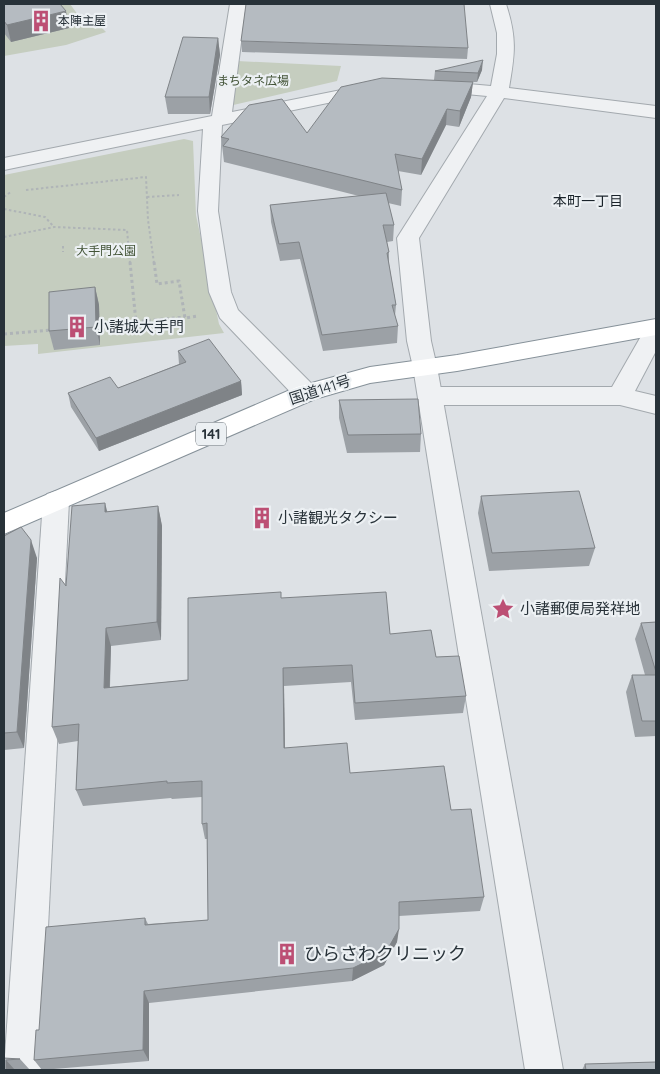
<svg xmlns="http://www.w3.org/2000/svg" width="660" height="1074" font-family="Quicksand,'Noto Sans JP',sans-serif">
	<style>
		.green { fill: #c5cdbf }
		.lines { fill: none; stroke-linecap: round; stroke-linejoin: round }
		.minor-casing { stroke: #a3a9ae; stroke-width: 2 }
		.tertiary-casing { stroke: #a3a9ae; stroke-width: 2 }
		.trunk-casing { stroke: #869199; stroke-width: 2 }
		.path-far1 { stroke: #afb4b7; stroke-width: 2; stroke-dasharray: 2.5 2.5; stroke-linecap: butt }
		.path { stroke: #afb4b7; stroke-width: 3; stroke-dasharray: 3 3; stroke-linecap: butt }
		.minor { fill: #eff1f3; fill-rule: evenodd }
		.tertiary { fill: #eff1f3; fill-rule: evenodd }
		.trunk { fill: #fff; fill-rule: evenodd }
		.wall { fill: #9ca1a6 }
		.shaded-wall { fill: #7f8387 }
		.building { fill: #b5bbc1; stroke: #7f8387 }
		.labels { text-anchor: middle; stroke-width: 4.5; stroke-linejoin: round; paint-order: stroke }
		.far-poi-label { font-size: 12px; fill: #283239; stroke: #ecf0f3; text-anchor: start }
		.far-park-label { font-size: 12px; fill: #425337; stroke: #ecf0f3 }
		.far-neighbourhood-label { font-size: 14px; fill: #1a232a; stroke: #ecf0f3 }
		.shield { fill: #ecf0f3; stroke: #636b71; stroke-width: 1 }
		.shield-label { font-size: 14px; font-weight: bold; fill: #283239 }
		.poi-label { font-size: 15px; fill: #283239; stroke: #ecf0f3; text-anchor: start }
		.street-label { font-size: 15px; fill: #283239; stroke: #ecf0f3 }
		.near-poi-label { font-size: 18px; fill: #283239; stroke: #ecf0f3; text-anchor: start }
	</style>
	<rect width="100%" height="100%" fill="#dde1e5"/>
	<!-- green -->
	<g class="green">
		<path d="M4,4H70L84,23H97L106,32L66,45L4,56Z"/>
		<path d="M237,61L341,66L337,81L229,106Z"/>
		<path d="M184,139L193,141L196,215L219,324L224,333L38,354V344L4,346V175Z"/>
	</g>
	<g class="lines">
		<!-- minor casing -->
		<g class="minor-casing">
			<g id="minor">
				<path d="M230,4H246L232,112L371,84L377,85L380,89L377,93L371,94L222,125L218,211L231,292L238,310L315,387L318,393L315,399L306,402L297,399L220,318L209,292L198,211L203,129L4,170V158L212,116Z"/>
				<path d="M490,4H506C517,38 515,53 509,88L656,106V118L504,98L419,238L431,341L437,367L433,373L425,375L417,373L413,367L407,341L397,238L487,96L434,91L428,90L425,86L428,82L434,81L491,86L497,54V33Z"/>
				<path d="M656,321V351L635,391L656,396V414L620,405H430L421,402L418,396L421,390L430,387H612L648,324Z"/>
				<path d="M56,491L65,494L69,501L41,1070H4L43,501L47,494Z"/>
			</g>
		</g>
		<!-- tertiary casing -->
		<g class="tertiary-casing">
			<path id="tertiary" d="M425,359L433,361L437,367L563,1070H525L413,367L417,361Z"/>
		</g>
		<!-- trunk casing -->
		<g class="trunk-casing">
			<path id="trunk" d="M656,319V335L457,371L370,383L315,399L4,534V513L297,387L370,367L457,355Z"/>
		</g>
		<!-- path-far1 -->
		<g class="path-far1">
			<path d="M26,190L146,177L148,220L154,263"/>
			<path d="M4,197L12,191"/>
			<path d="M147,197L179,195"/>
			<path d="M4,209L45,217L54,227"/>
			<path d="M4,237L54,227L127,230L130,263"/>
			<path d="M63,246V252"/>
		</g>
		<!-- path -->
		<g class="path">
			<path d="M130,262L136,322"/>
			<path d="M154,262L157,284L179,281L185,318L198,316"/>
			<path d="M100,325L185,317"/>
			<path d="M4,334L53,330"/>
		</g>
		<!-- minor -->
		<use href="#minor" class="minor"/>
		<!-- tertiary -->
		<use href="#tertiary" class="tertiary"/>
		<!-- trunk -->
		<use href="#trunk" class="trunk"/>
	</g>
	<!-- wall -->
	<g class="wall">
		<path d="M4,4L69,28L11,42L4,33Z"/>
		<path d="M218,38L220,55L210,114H168L165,97Z"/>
		<path d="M241,41L468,48L467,59L242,52Z"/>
		<path d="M482,70L477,82H473L471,97L459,127L446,125L421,175L398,171L402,190L401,206L388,203L394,225L393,241L387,242L389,252V264L396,305L395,316L398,326L397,343L323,351L300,259L280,261L271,222L270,205L359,196L224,162L221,137L307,133L434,80L435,71Z"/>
		<path d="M95,287L99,305L100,345L54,350L49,331Z"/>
		<path d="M178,351L241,381L242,395L99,451L71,407L68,393L118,388L179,364Z"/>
		<path d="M339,400L421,434L420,452L347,453L339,418Z"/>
		<path d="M481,496L595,548L589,566L489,571L478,513Z"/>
		<path d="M158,506L162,526L161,640L111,646L110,687L188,680L281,598L390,634L436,657L466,696L463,713L355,720L351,682L284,686L285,748L350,773L451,810L484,897L480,911L399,916L397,942L384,965L352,981L149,1003V1061L42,1070L34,1060L39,1030L145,918L148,924L208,920L207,839H205L202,824V797L172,799L171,798L83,806L76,790L78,741L59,744L52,727L66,586L108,512Z"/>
		<path d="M4,536L37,558L24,748L4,750Z"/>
		<path d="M656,622V736L635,737L626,692L632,675H645L635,639L641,623Z"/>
		<path d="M4,1058L20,1059L30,1070H4Z"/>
		<path d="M585,1064L656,1070H582Z"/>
	</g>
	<!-- shaded-wall -->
	<g class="shaded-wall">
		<path d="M66,11L69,28L11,42L7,25Z"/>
		<path d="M218,38L220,55L210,114L209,97Z"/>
		<path d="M483,60L482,70L477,82L478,73Z"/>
		<path d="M473,82L471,97L459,127L460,111Z"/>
		<path d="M447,109L446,125L421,175L422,159Z"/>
		<path d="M95,287L99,305L100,345L96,327Z"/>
		<path d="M241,381L242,395L99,451L96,438Z"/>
		<path d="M105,503L110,522L105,512Z"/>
		<path d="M158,506L162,526L161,640L157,622Z"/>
		<path d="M31,540L37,558L24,748L17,732Z"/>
		<path d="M106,628L111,646L109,705L104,688Z"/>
		<path d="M283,668L284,686L285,764L284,748Z"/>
		<path d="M399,929L397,942L384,965L352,981L353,968Z"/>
		<path d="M144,991L149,1003V1061L143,1050Z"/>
		<path d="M6,1060L15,1070H6Z"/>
	</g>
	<!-- building -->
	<g class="building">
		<path d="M4,4H60L66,11L7,25L4,21Z"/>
		<path d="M246,4H464L468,48L241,41Z"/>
		<path d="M183,37L218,38L209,97H165Z"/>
		<path d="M483,60L478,73L435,71Z"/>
		<path d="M382,78L473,82L460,111L447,109L422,159L395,154L402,190L223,146L229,139L221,137L249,105L282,99L307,133L341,87Z"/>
		<path d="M386,193L394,225H383L389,252L387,253L396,305H392L398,326L322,335L299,242L279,244L270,205Z"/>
		<path d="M95,287L96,327L49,331V292Z"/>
		<path d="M209,339L241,381L96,438L68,393L110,377L118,388L186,362L178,351Z"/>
		<path d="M418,399L421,434L348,435L339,400Z"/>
		<path d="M579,491L595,548L492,553L481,496Z"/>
		<path d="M105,503V512L158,506L157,622L106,628L104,688L188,680V598L281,592V598L386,592L390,634L431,630L436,657L459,656L466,696L355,703L352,665L283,668L284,748L347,743L350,773L444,766L451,810L471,809L484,897L399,902V929L386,952L353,968L144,991L143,1050L34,1060L36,1030H39L46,927L145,918V925L208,920L207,823L202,824V781L167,783V781L76,790L79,724L52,727L60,578L66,586L72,506Z"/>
		<path d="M21,527L31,540L17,732L4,733V536Z"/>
		<path d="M656,622V672L641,623Z"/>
		<path d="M632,675H656V721H642Z"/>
		<path d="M4,1058L20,1059L6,1060V1070H4Z"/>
		<path d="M656,1062V1070H586L585,1064Z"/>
	</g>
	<!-- icons -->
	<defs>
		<g id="building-bare" transform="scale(1.725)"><path d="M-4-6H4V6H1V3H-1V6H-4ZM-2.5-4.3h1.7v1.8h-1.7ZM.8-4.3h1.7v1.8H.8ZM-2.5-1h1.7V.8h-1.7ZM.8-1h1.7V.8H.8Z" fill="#bc4f74" stroke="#ecf0f3" stroke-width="2.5" paint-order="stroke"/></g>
		<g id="sight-bare" transform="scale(1.725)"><path d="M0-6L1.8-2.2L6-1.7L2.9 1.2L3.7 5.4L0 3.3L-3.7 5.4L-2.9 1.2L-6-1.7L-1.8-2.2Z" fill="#bc4f74" stroke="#ecf0f3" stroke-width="2.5" paint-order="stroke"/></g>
	</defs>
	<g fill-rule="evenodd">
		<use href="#building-bare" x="41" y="21"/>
		<use href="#building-bare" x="77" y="327"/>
		<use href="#building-bare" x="262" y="518"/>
		<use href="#sight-bare" x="503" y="609"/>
		<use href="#building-bare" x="287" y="954"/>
	</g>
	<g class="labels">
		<!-- far-poi labels -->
		<g class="far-poi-label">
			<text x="58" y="25">本陣主屋</text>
		</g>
		<!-- far-park labels -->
		<g class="far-park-label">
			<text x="253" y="85">まちタネ広場</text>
			<text x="106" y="255">大手門公園</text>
		</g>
		<!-- far-neighbourhood labels -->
		<g class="far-neighbourhood-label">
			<text x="588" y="206">本町一丁目</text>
		</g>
		<!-- shield labels -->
		<rect class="shield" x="196" y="422.5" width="30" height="23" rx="4"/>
		<g class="shield-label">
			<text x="211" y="439">141</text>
		</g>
		<!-- poi labels -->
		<g class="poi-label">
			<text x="94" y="332">小諸城大手門</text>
			<text x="278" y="523">小諸観光タクシー</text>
			<text x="520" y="614">小諸郵便局発祥地</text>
		</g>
		<!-- street labels -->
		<g class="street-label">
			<text transform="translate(320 390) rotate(-18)" y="5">国道141号</text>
		</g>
		<!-- near-poi labels -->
		<g class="near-poi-label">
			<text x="304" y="960">ひらさわクリニック</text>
		</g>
	</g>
	<!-- border -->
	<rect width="660" height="1074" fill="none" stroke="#283239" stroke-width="10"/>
</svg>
